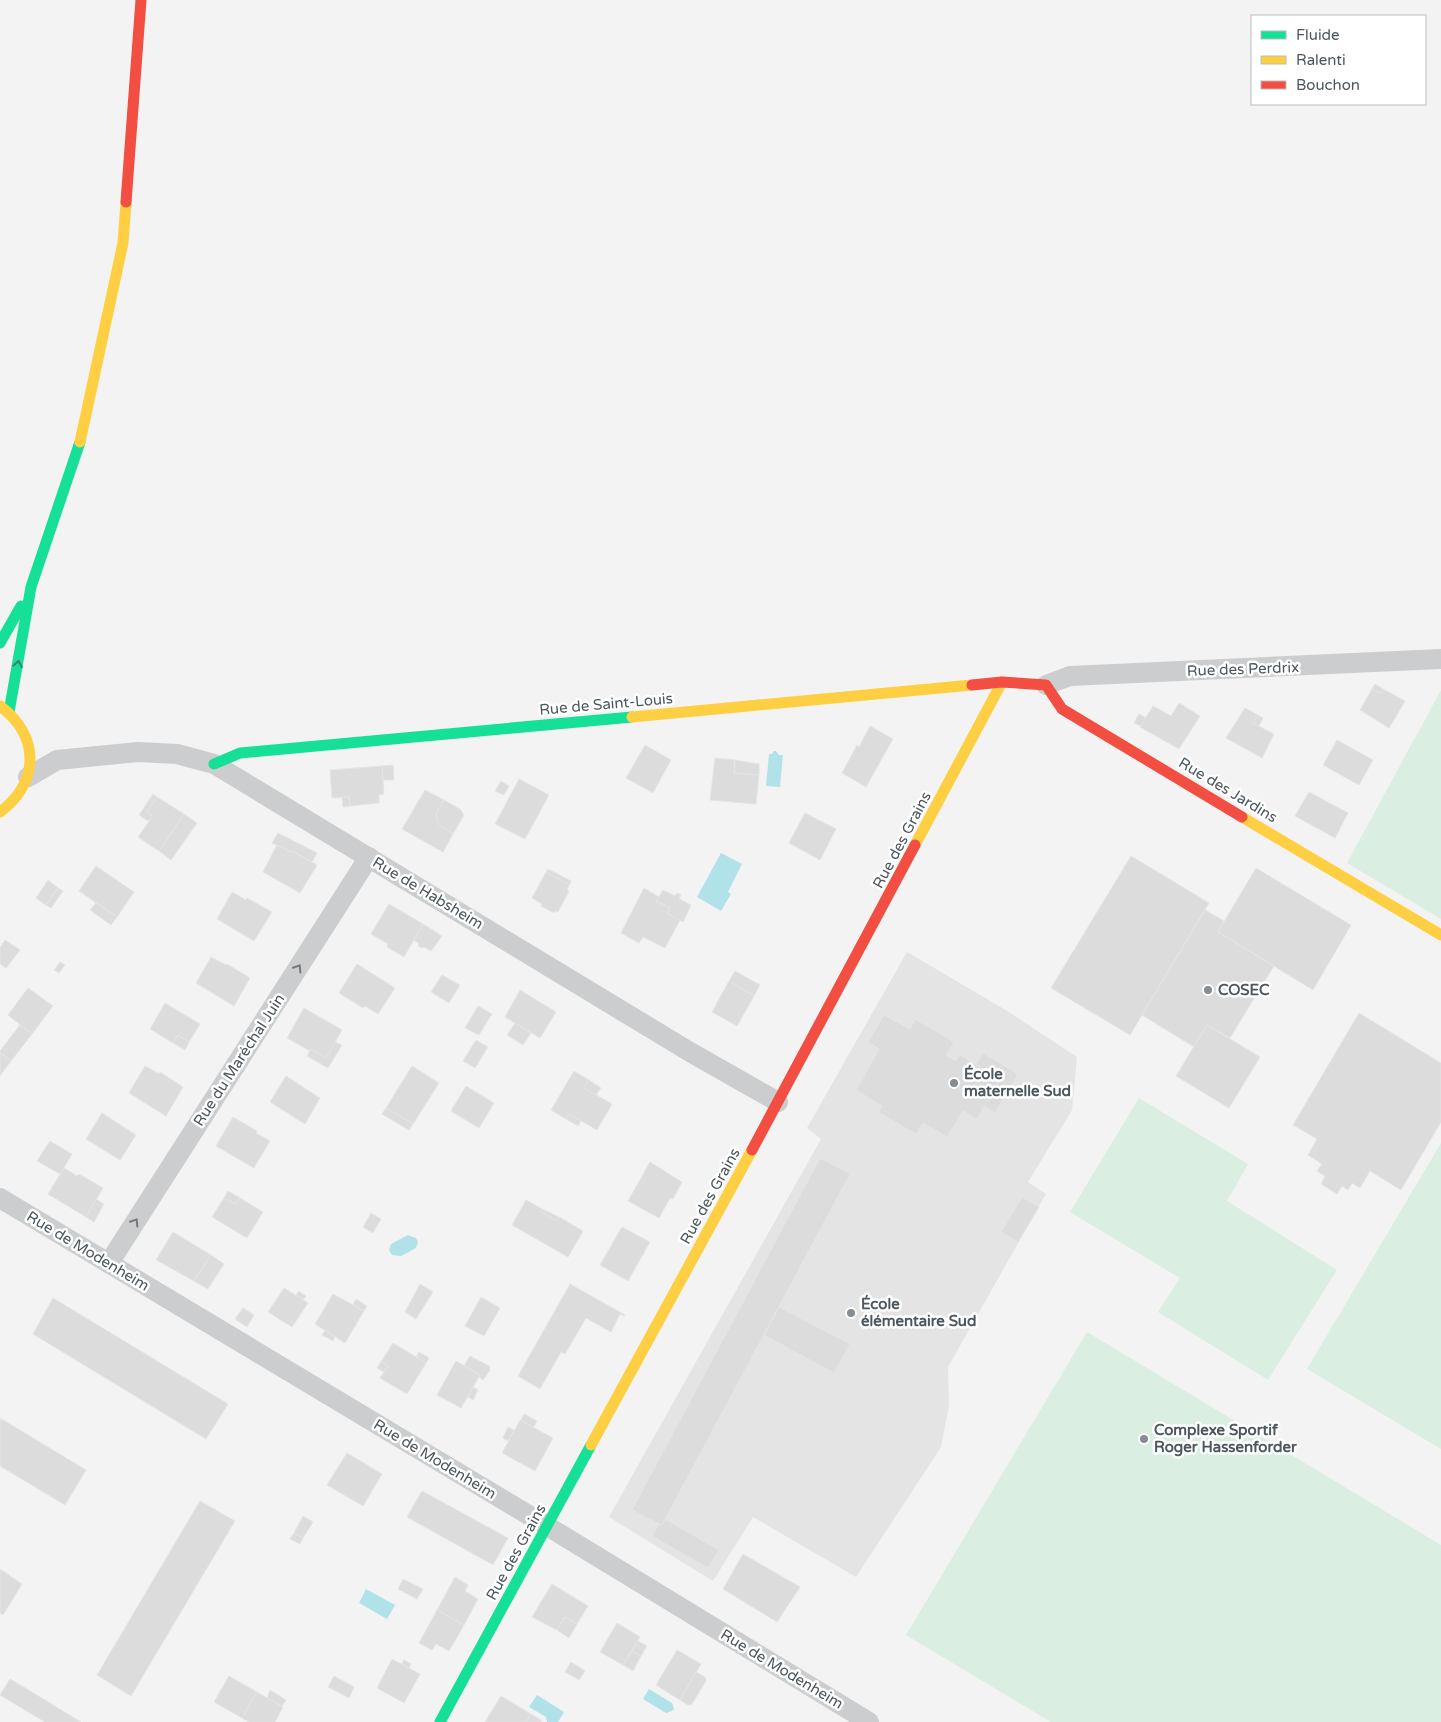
<svg xmlns="http://www.w3.org/2000/svg" width="1441" height="1722" font-family="'Varela Round',sans-serif">
	<style>
		.education { fill: #e5e4e4 }
		.green { fill: #daefe1 }
		.water { fill: #b2e2e9 }
		.building { fill: #dcdcdd; stroke: #e4e5e5 }
		.lines { fill: none; stroke-linecap: round; stroke-linejoin: round }
		.street { stroke: #cbcdce; stroke-width: 20 }
		.fast { stroke: #16e098; stroke-width: 11 }
		.slow { stroke: #ffcf43; stroke-width: 11 }
		.jam { stroke: #f24e42; stroke-width: 11 }
		.oneway { stroke: #3b7f6f }
		.oneway2 { stroke: #717a7f }
		.poi-dot { fill: #868d92; stroke: #fff; stroke-width: 2 }
		.labels { text-anchor: middle; stroke-width: 5; stroke-linejoin: round; paint-order: stroke }
		.street-label { font-size: 15px; fill: #4b565d; stroke: #fff }
		.poi-label { font-size: 15px; font-weight: bold; fill: #4b565d; stroke: #fff; text-anchor: start }
	</style>
	<rect width="100%" height="100%" fill="#f3f3f3"/>
	<!-- education -->
	<path class="education" d="M907,952L1009,1012L1077,1057L1072,1110L1028,1182L1046,1194L948,1367L949,1405L941,1447L856,1577L753,1517L713,1581L609,1517L821,1139L807,1128Z"/>
	<!-- green -->
	<g class="green">
		<path d="M1441,690V919L1347,863Z"/>
		<path d="M1139,1098L1248,1164L1227,1201L1337,1270L1268,1380L1158,1312L1180,1278L1070,1212Z"/>
		<path d="M1441,1143V1449L1307,1369Z"/>
		<path d="M1087,1332L1441,1545V1722H1051L906,1635Z"/>
	</g>
	<!-- water -->
	<g class="water">
		<path d="M774,751H776L779,755H783L780,787L766,786L769,754H772Z"/>
		<path d="M721,853L742,864L728,892L731,894L721,911L697,897Z"/>
		<path d="M408,1235L416,1238L418,1242L416,1248L401,1256L392,1255L389,1250L391,1244Z"/>
		<path d="M366,1589L395,1605L387,1619L359,1603Z"/>
		<path d="M649,1689L672,1703L674,1709L672,1711L666,1713L643,1699Z"/>
		<path d="M537,1695L564,1712L558,1722H547L546,1717L529,1707Z"/>
	</g>
	<!-- building -->
	<g class="building">
		<path d="M1375,684L1383,689L1381,694L1372,689Z"/>
		<path d="M1372,689L1381,694L1383,689L1405,701L1389,728L1360,710Z"/>
		<path d="M1179,703L1200,716L1179,749L1140,727L1153,706L1171,716Z"/>
		<path d="M1245,708L1258,715L1253,723L1274,734L1262,758L1226,738Z"/>
		<path d="M1139,714L1146,718L1141,726L1134,723Z"/>
		<path d="M1258,715L1263,718L1259,726L1253,723Z"/>
		<path d="M870,726L893,739L866,787L842,773L857,745L859,747Z"/>
		<path d="M1337,740L1373,760L1359,785L1323,765Z"/>
		<path d="M645,745L671,760L653,793L626,778Z"/>
		<path d="M715,758L735,760L734,773L759,775L756,804L710,800Z"/>
		<path d="M735,760L759,764V775L734,773Z"/>
		<path d="M393,765L394,780H383L382,766Z"/>
		<path d="M382,766L384,794L379,795V803L350,806L349,797L332,798L330,770Z"/>
		<path d="M519,779L549,795L525,839L495,824Z"/>
		<path d="M501,781L509,786L504,795L495,791Z"/>
		<path d="M425,790L444,800L436,814L439,825L453,834L443,852L402,829Z"/>
		<path d="M1309,792L1348,813L1335,838L1295,816Z"/>
		<path d="M153,794L157,797L147,812L153,816L148,821L139,815Z"/>
		<path d="M157,797L184,814L159,851L138,837L153,816L147,812Z"/>
		<path d="M342,797H349L350,806L343,807Z"/>
		<path d="M444,800L460,809L464,815L453,834L439,825L436,814Z"/>
		<path d="M805,813L836,829L820,860L789,843Z"/>
		<path d="M184,814L197,823L171,860L159,851Z"/>
		<path d="M278,833L317,853L312,862L292,851L291,852L272,843Z"/>
		<path d="M277,845L291,852L292,851L317,865L300,893L263,872Z"/>
		<path d="M1131,856L1209,903L1130,1035L1051,988Z"/>
		<path d="M96,866L134,892L117,917L79,891Z"/>
		<path d="M1256,868L1351,925L1313,990L1218,932Z"/>
		<path d="M548,869L571,881L569,885L546,872Z"/>
		<path d="M546,872L569,885L567,890L569,891L558,912L555,911L554,913L541,906L542,904L532,898Z"/>
		<path d="M48,880L58,888L46,905L36,898Z"/>
		<path d="M58,888L63,891L51,908L46,905Z"/>
		<path d="M644,888L659,897L656,901L670,908L667,913L680,920L665,948L643,937L639,943L621,933Z"/>
		<path d="M663,890L675,896L677,893L681,895L679,899L691,905L683,922L667,913L670,908L656,901Z"/>
		<path d="M232,892L246,900L247,898L272,912L254,941L217,919Z"/>
		<path d="M96,903L117,917L111,925L90,910Z"/>
		<path d="M389,904L423,924L404,957L387,947L388,944L371,934Z"/>
		<path d="M1205,910L1224,921L1218,932L1274,966L1230,1038L1207,1025L1194,1047L1142,1015Z"/>
		<path d="M423,924L442,936L431,951L424,947L422,948L418,946L419,944L414,940Z"/>
		<path d="M5,940L20,950L6,968L0,964V948Z"/>
		<path d="M211,957L226,965L227,964L250,978L234,1006L196,983Z"/>
		<path d="M60,962L65,965L59,973L54,970Z"/>
		<path d="M357,964L395,988L378,1014L365,1006L363,1008L339,993Z"/>
		<path d="M735,971L760,985L754,996L729,981Z"/>
		<path d="M442,975L460,985L449,1003L431,992Z"/>
		<path d="M729,981L754,996L737,1026L712,1012Z"/>
		<path d="M28,988L53,1006L32,1034L8,1015Z"/>
		<path d="M520,990L556,1012L540,1038L505,1017Z"/>
		<path d="M165,1003L200,1024L189,1042L178,1035L173,1043L150,1029Z"/>
		<path d="M478,1006L492,1014L479,1035L465,1028Z"/>
		<path d="M304,1008L342,1030L326,1058L311,1049L310,1051L287,1038Z"/>
		<path d="M1359,1013L1441,1063V1122L1401,1190L1370,1171L1360,1188L1352,1183L1348,1190L1342,1186L1337,1194L1321,1184L1325,1176L1317,1171L1322,1164L1308,1155L1317,1139L1293,1125Z"/>
		<path d="M884,1015L910,1029L915,1019L954,1042L946,1055L956,1061L960,1055L1000,1079L977,1119L963,1111L947,1137L923,1123L916,1134L878,1112L882,1106L856,1090L879,1049L868,1042Z"/>
		<path d="M515,1023L531,1033L523,1045L507,1035Z"/>
		<path d="M20,1025L32,1034L11,1061L0,1053V1051Z"/>
		<path d="M1207,1025L1260,1057L1229,1108L1176,1076Z"/>
		<path d="M178,1035L189,1042L185,1050L173,1043Z"/>
		<path d="M476,1040L488,1047L475,1068L463,1061Z"/>
		<path d="M335,1042L342,1045L328,1068L307,1056L311,1049L326,1058Z"/>
		<path d="M0,1053L11,1061L0,1076Z"/>
		<path d="M983,1053L1018,1074L995,1113L984,1106L1000,1079L976,1065Z"/>
		<path d="M145,1066L159,1074L160,1072L183,1087L166,1116L129,1093Z"/>
		<path d="M412,1066L439,1083L413,1124L386,1108Z"/>
		<path d="M574,1071L589,1080L584,1088L612,1104L597,1130L569,1114L566,1119L551,1110Z"/>
		<path d="M286,1076L320,1098L305,1124L270,1102Z"/>
		<path d="M589,1080L601,1088L596,1095L584,1088Z"/>
		<path d="M466,1086L494,1103L479,1128L451,1111Z"/>
		<path d="M386,1108L413,1124L409,1130L382,1114Z"/>
		<path d="M102,1113L136,1135L120,1160L86,1139Z"/>
		<path d="M569,1114L581,1121L578,1126L566,1119Z"/>
		<path d="M233,1117L257,1131L256,1133L270,1141L254,1168L216,1146Z"/>
		<path d="M50,1141L72,1154L60,1174L37,1161Z"/>
		<path d="M820,1158L850,1174L662,1525L659,1524L632,1510Z"/>
		<path d="M650,1162L682,1182L673,1199L670,1198L659,1218L628,1201Z"/>
		<path d="M64,1168L77,1176L79,1174L103,1188L86,1217L48,1194Z"/>
		<path d="M228,1191L240,1198L235,1204L224,1198Z"/>
		<path d="M1022,1197L1039,1207L1018,1242L1001,1232Z"/>
		<path d="M224,1198L235,1204L240,1198L263,1212L247,1238L212,1217Z"/>
		<path d="M96,1199L104,1204L94,1222L86,1217Z"/>
		<path d="M526,1200L542,1209L541,1212L557,1221L559,1217L583,1231L568,1257L512,1225Z"/>
		<path d="M542,1209L559,1217L557,1221L541,1212Z"/>
		<path d="M371,1213L381,1219L373,1233L363,1227Z"/>
		<path d="M622,1227L650,1242L628,1281L600,1265Z"/>
		<path d="M173,1232L211,1255L194,1281L156,1260Z"/>
		<path d="M211,1255L224,1264L208,1289L194,1281Z"/>
		<path d="M420,1284L433,1292L416,1319L405,1312Z"/>
		<path d="M570,1284L625,1315L624,1316L620,1314L611,1332L586,1318L565,1354L561,1352L540,1389L518,1376Z"/>
		<path d="M284,1288L308,1303L292,1327L268,1312Z"/>
		<path d="M299,1291L306,1296L303,1300L296,1295Z"/>
		<path d="M333,1294L364,1311L345,1343L315,1324Z"/>
		<path d="M481,1297L500,1308L484,1336L465,1326Z"/>
		<path d="M53,1298L228,1404L206,1439L33,1334Z"/>
		<path d="M356,1299L367,1306L364,1311L353,1305Z"/>
		<path d="M779,1307L850,1344L834,1373L764,1335Z"/>
		<path d="M243,1308L254,1315L247,1327L235,1319Z"/>
		<path d="M325,1330L335,1337L333,1341L322,1335Z"/>
		<path d="M393,1343L426,1363L407,1394L380,1378L388,1366L381,1362Z"/>
		<path d="M419,1352L429,1358L426,1363L416,1357Z"/>
		<path d="M470,1356L489,1366L490,1370L483,1380L479,1377L480,1375L464,1366Z"/>
		<path d="M456,1361L480,1375L461,1408L437,1395Z"/>
		<path d="M381,1362L388,1366L384,1372L377,1368Z"/>
		<path d="M473,1387L478,1390L473,1400L468,1397Z"/>
		<path d="M524,1414L537,1421L533,1428L521,1420Z"/>
		<path d="M0,1418L86,1470L65,1505L0,1466Z"/>
		<path d="M520,1420L553,1438L535,1471L502,1453Z"/>
		<path d="M508,1427L514,1430L508,1441L503,1438Z"/>
		<path d="M347,1453L382,1474L363,1506L327,1485Z"/>
		<path d="M422,1491L508,1538L493,1565L407,1517Z"/>
		<path d="M200,1501L235,1521L131,1696L97,1675Z"/>
		<path d="M303,1516L313,1522L303,1538L294,1533Z"/>
		<path d="M665,1519L719,1550L708,1568L652,1536L659,1524L662,1525Z"/>
		<path d="M294,1533L303,1538L300,1544L290,1539Z"/>
		<path d="M743,1554L800,1587L777,1622L723,1589Z"/>
		<path d="M0,1569L22,1584L3,1615L0,1613Z"/>
		<path d="M455,1577L468,1585L465,1591L478,1599L464,1625L437,1610Z"/>
		<path d="M403,1579L423,1589L417,1599L398,1589Z"/>
		<path d="M552,1584L588,1606L577,1624L565,1617L557,1630L532,1617Z"/>
		<path d="M437,1610L464,1625L449,1651L436,1644L432,1650L419,1643Z"/>
		<path d="M565,1617L577,1624L569,1638L557,1630Z"/>
		<path d="M617,1623L640,1637L623,1665L600,1652Z"/>
		<path d="M638,1641L647,1646L641,1656L632,1651Z"/>
		<path d="M677,1650L701,1664L680,1700L656,1685Z"/>
		<path d="M632,1651L641,1656L633,1671L623,1665Z"/>
		<path d="M392,1659L420,1674L404,1703L377,1688Z"/>
		<path d="M404,1660L411,1664L409,1668L402,1664Z"/>
		<path d="M571,1662L585,1671L579,1680L565,1672Z"/>
		<path d="M696,1672L705,1677L706,1681L692,1704L688,1705L680,1700Z"/>
		<path d="M229,1676L257,1692L242,1718L214,1702Z"/>
		<path d="M334,1676L354,1687L349,1698L328,1687Z"/>
		<path d="M10,1679L27,1689L81,1722H45L0,1695Z"/>
		<path d="M270,1690L286,1700L282,1706L267,1698Z"/>
		<path d="M257,1692L283,1707L275,1722H249L242,1718Z"/>
		<path d="M501,1696L531,1714L526,1722H485Z"/>
		<path d="M531,1714L541,1720V1722H526Z"/>
	</g>
	<g class="lines">
		<!-- street -->
		<g class="street">
			<path d="M1046,685L1070,676L1441,659"/>
			<path d="M28,777L57,760L138,752L177,754L214,764L690,1052L778,1102"/>
			<path d="M0,1198L547,1526L869,1722"/>
			<path d="M109,1263L369,857"/>
		</g>
		<!-- fast -->
		<g class="fast">
			<path d="M0,643L21,606"/>
			<path d="M9,712L31,587L80,442"/>
			<path d="M214,764L240,753L632,717"/>
			<path d="M440,1722L591,1445"/>
		</g>
		<!-- slow -->
		<g class="slow">
			<path d="M80,442L123,243L126,202"/>
			<path d="M0,706C40,736 40,782 0,812"/>
			<path d="M632,717L972,685"/>
			<path d="M1242,817L1441,935"/>
			<path d="M915,845L1002,682"/>
			<path d="M591,1445L752,1150"/>
		</g>
		<!-- jam -->
		<g class="jam">
			<path d="M126,202L141,0"/>
			<path d="M972,685L1002,682L1046,685L1062,709L1242,817"/>
			<path d="M752,1150L915,845"/>
		</g>
	</g>
	<!-- one-way arrows -->
	<defs><path id="oneway-chevron" d="M-2-3.5L2.5 0L-2 3.5" fill="none" stroke-width="1.6" stroke-linecap="round" stroke-linejoin="round" transform="scale(1.25)"/></defs>
	<use class="oneway" href="#oneway-chevron" transform="translate(18 664) rotate(-80)"/>
	<g class="oneway2">
		<use href="#oneway-chevron" transform="translate(298 968) rotate(-57)"/>
		<use href="#oneway-chevron" transform="translate(135 1222) rotate(-57)"/>
	</g>
	<!-- markers -->
	<g class="poi-dot">
		<circle cx="1208" cy="990" r="5"/>
		<circle cx="954" cy="1083" r="5"/>
		<circle cx="851" cy="1313" r="5"/>
		<circle cx="1144" cy="1439" r="5"/>
	</g>
	<g class="labels">
		<!-- street labels -->
		<g class="street-label">
			<text transform="translate(1243 669) rotate(-2)" y="5">Rue des Perdrix</text>
			<text transform="translate(606 704) rotate(-5)" y="5">Rue de Saint-Louis</text>
			<text transform="translate(1228 790) rotate(31)" y="5">Rue des Jardins</text>
			<text transform="translate(902 840) rotate(-62)" y="5">Rue des Grains</text>
			<text transform="translate(428 893) rotate(31)" y="5">Rue de Habsheim</text>
			<text transform="translate(239 1060) rotate(-57)" y="5">Rue du Maréchal Juin</text>
			<text transform="translate(710 1196) rotate(-61)" y="5">Rue des Grains</text>
			<text transform="translate(88 1251) rotate(31)" y="5">Rue de Modenheim</text>
			<text transform="translate(435 1459) rotate(31)" y="5">Rue de Modenheim</text>
			<text transform="translate(516 1552) rotate(-61)" y="5">Rue des Grains</text>
			<text transform="translate(782 1669) rotate(31)" y="5">Rue de Modenheim</text>
		</g>
		<!-- poi labels -->
		<g class="poi-label">
			<text x="1218" y="995">COSEC</text>
			<text x="964" y="1079">École<tspan x="964" dy="17">maternelle Sud</tspan></text>
			<text x="861" y="1309">École<tspan x="861" dy="17">élémentaire Sud</tspan></text>
			<text x="1154" y="1435">Complexe Sportif<tspan x="1154" dy="17">Roger Hassenforder</tspan></text>
		</g>
	</g>
	<!-- legend -->
	<rect x="1251" y="15" width="175" height="90" fill="#ffffff" stroke="#b7bbbe"/>
	<rect x="1261" y="31" width="25" height="8" fill="#16e098" stroke="#b7bbbe"/>
	<text x="1296" y="40" font-size="15" fill="#4b565d">Fluide</text>
	<rect x="1261" y="56" width="25" height="8" fill="#ffcf43" stroke="#b7bbbe"/>
	<text x="1296" y="65" font-size="15" fill="#4b565d">Ralenti</text>
	<rect x="1261" y="81" width="25" height="8" fill="#f24e42" stroke="#b7bbbe"/>
	<text x="1296" y="90" font-size="15" fill="#4b565d">Bouchon</text>
</svg>
